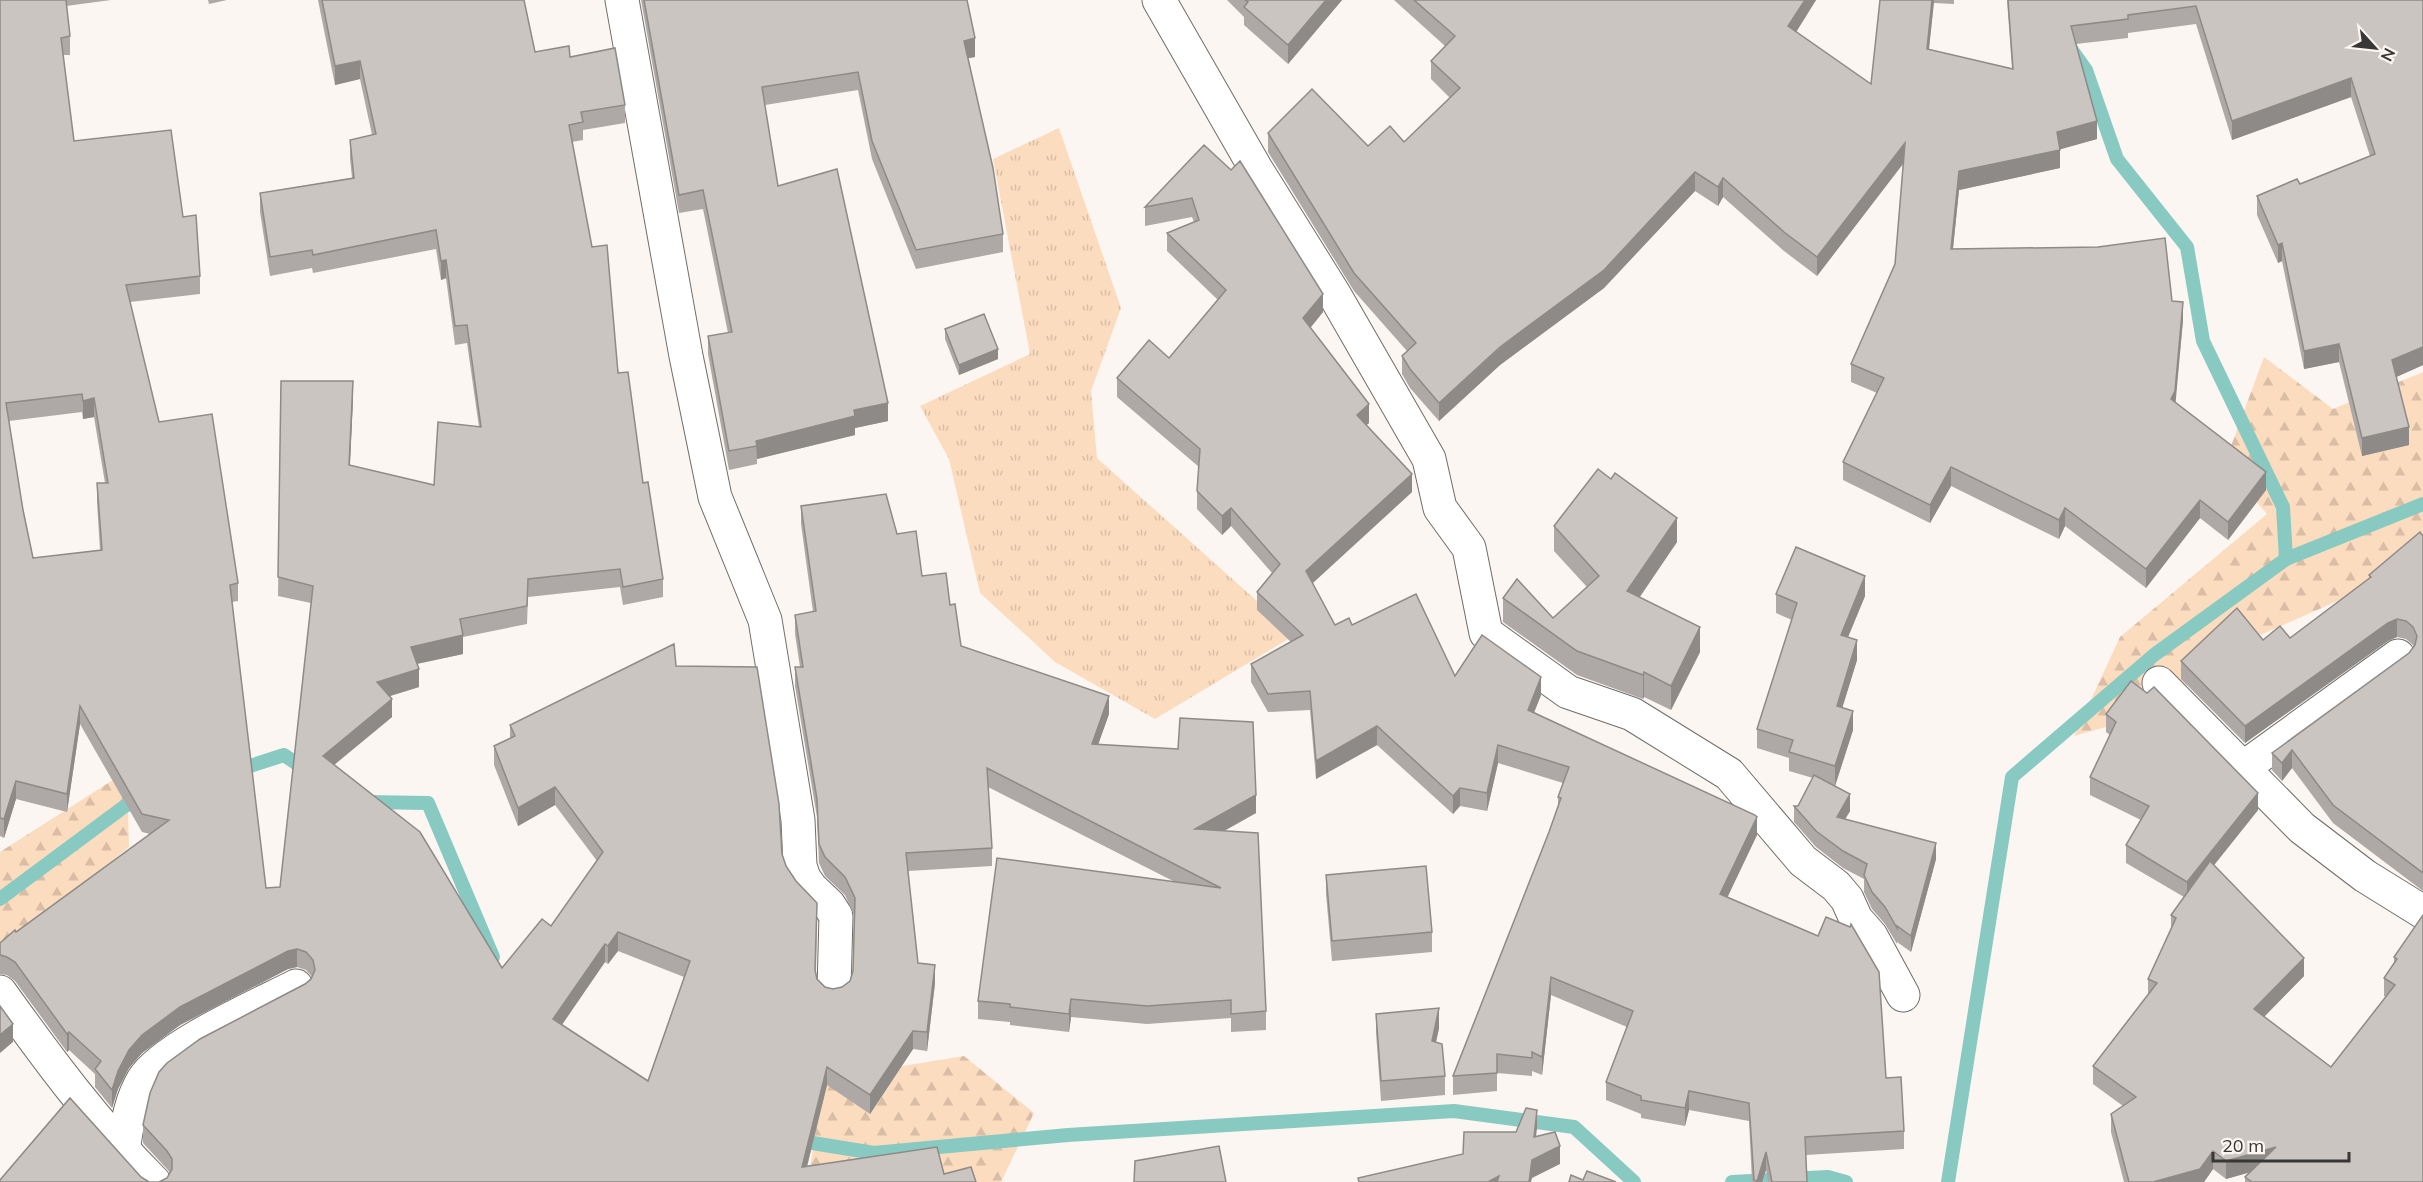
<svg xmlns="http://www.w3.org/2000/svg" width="2423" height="1182" font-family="Mulish,sans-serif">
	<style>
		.grass { fill: url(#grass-tufts) }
		.forest { fill: url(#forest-firs) }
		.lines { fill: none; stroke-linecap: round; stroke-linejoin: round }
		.stream { stroke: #88c9c2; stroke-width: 14 }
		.minor-casing { stroke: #716d69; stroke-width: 35 }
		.minor { stroke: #fff; stroke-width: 33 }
		.wall { fill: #aea9a6; fill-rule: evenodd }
		.shaded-wall { fill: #8d8a87 }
		.building { fill: #cac5c1; stroke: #8d8a87; stroke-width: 1.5; fill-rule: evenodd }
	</style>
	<defs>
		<pattern id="grass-tufts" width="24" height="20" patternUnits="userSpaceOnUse" patternTransform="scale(1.5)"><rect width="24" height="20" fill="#fcdcbf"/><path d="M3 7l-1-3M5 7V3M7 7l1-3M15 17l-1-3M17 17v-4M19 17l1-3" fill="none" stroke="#d9bda5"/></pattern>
		<pattern id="forest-firs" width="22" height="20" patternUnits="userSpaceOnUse" patternTransform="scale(1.5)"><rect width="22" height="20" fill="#fcdcbf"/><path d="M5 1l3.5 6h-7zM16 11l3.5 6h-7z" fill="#d9bda5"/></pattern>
	</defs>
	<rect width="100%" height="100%" fill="#fbf6f1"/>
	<!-- grass -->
	<path class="grass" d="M1059,128L1121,308L1091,391L1097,458L1295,635L1155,719L1055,662L980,593L949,459L920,406L1030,354L993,159Z"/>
	<!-- forest -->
	<g class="forest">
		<path d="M2264,357L2333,409L2423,372V574L2351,595L2247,641L2144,716L2074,736L2120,637L2267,514L2224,465Z"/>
		<path d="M127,771L129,847L0,951V852Z"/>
		<path d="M964,1056L1034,1113L1001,1182H808L825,1068L878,1070Z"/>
	</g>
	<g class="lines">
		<!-- stream -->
		<g class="stream">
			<path d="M2071,49L2086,70L2117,159L2187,247L2203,341L2283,507L2286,559"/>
			<path d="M234,764L247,767L284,755L309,772"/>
			<path d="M366,802L428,803L493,957"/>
			<path d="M0,899L125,806L142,797"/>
			<path d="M794,1140L874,1153L1068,1135L1454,1111L1574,1127L1634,1182"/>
			<path d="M1732,1182L1828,1177L1846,1182"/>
			<path d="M1948,1182L2012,777L2154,655L2286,559L2423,504"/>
		</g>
		<!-- minor casing -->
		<g class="minor-casing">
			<g id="minor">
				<path d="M622,0L686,356L715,497L765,620L798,820L800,866L804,878L811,888L829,905L836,916L834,989"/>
				<path d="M1159,0L1256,169L1334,294L1429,459L1440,508L1469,548L1486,633L1568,692L1632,714L1729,774L1803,861L1836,886L1847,899L1856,919L1871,936L1903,995"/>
				<path d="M2159,683L2302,828L2365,876L2423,912"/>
				<path d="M2243,768L2398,656"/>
				<path d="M0,992C48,1059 96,1124 154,1182"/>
				<path d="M123,1150C127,1126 130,1102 143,1080C163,1047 259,1005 296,986"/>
			</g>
		</g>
		<!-- minor -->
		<use href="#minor" class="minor"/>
	</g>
	<!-- wall -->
	<g class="wall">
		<path d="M0,0H111L66,6L70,36V55H63L74,141L183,217L200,276V294L130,302L159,422L238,583V601L232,602L266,888L280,887L311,603L278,596L281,381L353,399L350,465L434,485L479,427L467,343L455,345L446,278L441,280L436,249L313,273L312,268L270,276L260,212V193L352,178L350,158V140L372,135L360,79L335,85L318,0H524L535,52L570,57L625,105V123L583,130V140L572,142L592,247L663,579V597L623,605L620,587L528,597L527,624L463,637V654L417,664L419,687L390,696L392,717L334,765L502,968L551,926L597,861L555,805L518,826L494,765V746L510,738V725L676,666L782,854L786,866L817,921L816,972L817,979L825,987L833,989L842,987L850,981L853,971L854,915L845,895L825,876L819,863L817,817L795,686V667H800L795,634V615L813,612L801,524V506L897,534L922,576L950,605L961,646L1109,714L1098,744L1256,813L1224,831L1266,1011V1030L1231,1032V1018L1147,1024L1071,1017L1069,1032L1010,1025V1022L978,1019V1001L1173,881L988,787L992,848V866L908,871L918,963L935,983L927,1051L913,1049L870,1114L827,1085L807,1167L944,1174L976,1182H0L141,1177L149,1182H159L167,1178L170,1173L167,1169L143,1143V1125L305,984L312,977L306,970L297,967L288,969L180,1025L142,1053L129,1068L118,1089L112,1108L95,1087V1074L69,1050L67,1052L15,981L7,975L0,974V943L150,834L142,832L80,724L67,812L16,799L4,838L0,836ZM82,412L83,419L94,417L105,483H97V502L100,550L33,558L23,510L9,421ZM618,951L684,977L648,1081L561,1025L605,962L608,964Z"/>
		<path d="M208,0H227L209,4Z"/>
		<path d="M641,0H967L975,57L968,58L1003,234V252L916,269L872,159L858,90L765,105L778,186L888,421L855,428V435L757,459V464L729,470L708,354V336L728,333L703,209L679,213Z"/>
		<path d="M1227,0H1342L1288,64L1244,25V17Z"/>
		<path d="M1394,0H1816L1796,32L1871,84L1880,0H1954V4L1934,3L1929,49L2012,69L2007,0H2423V365L2396,377L2409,445L2362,456L2339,362L2304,369L2282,261L2278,263L2257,215V196L2300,184L2370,156L2351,97L2232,140L2196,24L2128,33V38L2076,44L2097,139L2060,149V168L1959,190L1953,249L2172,301L2183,320L2175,402L2266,490L2228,540L2200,518L2146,588L2065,526L2059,539L1951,486L1930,523L1843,480V462L1877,393L1851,382V364L1895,264L1903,164L1817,276L1784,251L1723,197L1718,206L1695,191L1604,288L1500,365L1439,421L1410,388L1402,374V356L1407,351L1354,291L1268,152V133L1368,146L1404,142L1450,98L1431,79V61L1445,46Z"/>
		<path d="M1204,145L1323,312L1310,328L1369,423L1366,425L1412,492L1313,583L1335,625H1352L1455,676L1541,695L1534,712L1757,835L1727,897L1886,1078L1904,1131V1149L1806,1155L1807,1182H1768L1766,1170L1762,1182H1752L1749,1121L1689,1110L1685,1126L1641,1118V1114L1606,1100V1082L1627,1027L1551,995L1542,1075L1532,1071V1076L1497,1073V1091L1453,1095V1076L1549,832L1558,806V797L1563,783L1498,763L1487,811L1460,806L1453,814L1377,745L1316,779L1310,710L1268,712L1251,682V664L1291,642L1257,610V592L1272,573L1231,526L1222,535L1197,509V491L1199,467L1117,397V378L1169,358L1218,300L1167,251V233L1194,222L1192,217L1145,226V207Z"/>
		<path d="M945,329L998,359L959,375L945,339Z"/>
		<path d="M1554,526L1677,542L1640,597L1700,652L1671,710L1644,697L1643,699L1577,675L1503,622V598L1553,618L1587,587L1554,551Z"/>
		<path d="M2423,536V891L2333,823L2292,768L2282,781L2272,770V753L2409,653L2414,647L2413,645L2406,639L2397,637L2388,641L2245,743L2181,679V661L2263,640L2290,638L2369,578V575Z"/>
		<path d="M1776,594L1865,596L1848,637L1857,660L1842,708L1853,730L1835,786L1831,784L1850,811L1845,819L1936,859L1911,952L1897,942V944L1885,924L1872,909L1864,892V879L1843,868L1816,847L1794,822V806H1798L1813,778L1789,771V758L1757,748V729L1792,620L1776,613Z"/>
		<path d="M2106,714L2258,810L2214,865L2304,976L2264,1017L2331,1067L2386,997L2384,996V978L2394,963V957L2423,915V1182H2245V1177L2250,1172L2226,1179L2213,1169L2204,1182H2124L2111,1132V1114L2123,1106L2093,1084V1066L2148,995V979L2171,929V915L2184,897L2126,863V845L2141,820L2090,795V777L2110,735L2106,732Z"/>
		<path d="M1326,875L1432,932V952L1332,961L1326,894Z"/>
		<path d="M1376,1014L1439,1028L1436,1042L1445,1076V1095L1381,1101L1376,1033Z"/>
	</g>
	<!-- shaded-wall -->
	<g class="shaded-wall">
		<path d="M1326,0H1342L1288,64V45Z"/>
		<path d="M1805,0H1816L1788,45V26Z"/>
		<path d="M1932,0H1934L1927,67V49Z"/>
		<path d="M975,38V57L964,59V41Z"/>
		<path d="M360,61V79L335,85V66Z"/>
		<path d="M2351,78V97L2232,140V121Z"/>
		<path d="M2097,121V139L2058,150H2060V168L1959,190L1951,267V249L1959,171L2057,132Z"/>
		<path d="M1905,143V161L1817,276V257Z"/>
		<path d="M1695,172V191L1604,288L1500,365L1439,421V403Z"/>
		<path d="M1723,178V197L1718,206V187Z"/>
		<path d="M2282,243V261L2278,263V245Z"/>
		<path d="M446,260V278L441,280V261Z"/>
		<path d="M1323,294V312L1303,337V318Z"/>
		<path d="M2183,302V320L2175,409L2171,399Z"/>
		<path d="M2339,344V362L2304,369V351Z"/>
		<path d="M2423,347V365L2392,379V360Z"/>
		<path d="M998,349V359L959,375V365Z"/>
		<path d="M353,381V399L349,483V465Z"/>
		<path d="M94,398V417L83,419V401Z"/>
		<path d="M888,403V421L855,428V435L757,459L756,441L854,410Z"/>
		<path d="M1369,404V423L1357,433V415Z"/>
		<path d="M2409,427V445L2362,456V438Z"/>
		<path d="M1951,467V486L1930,523V505Z"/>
		<path d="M2266,472V490L2228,540V522Z"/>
		<path d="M1412,474V492L1306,589V571Z"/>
		<path d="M2200,500V518L2146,588V569Z"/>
		<path d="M1231,508V526L1222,535V516Z"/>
		<path d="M2065,508V526L2059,539V520Z"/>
		<path d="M1677,518V542L1627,615V591Z"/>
		<path d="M1865,576V596L1841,654V635Z"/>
		<path d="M2397,619V637L2388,641L2245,743V726L2388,623Z"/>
		<path d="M1700,627V652L1671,710V686Z"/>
		<path d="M463,635V654L411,665V647Z"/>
		<path d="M1857,640V660L1837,725V706Z"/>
		<path d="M419,669V687L377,700V682Z"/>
		<path d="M1644,672V697L1643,699V675Z"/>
		<path d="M1541,677V695L1528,728V710Z"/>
		<path d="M1109,696V714L1092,762V744Z"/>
		<path d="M392,699V717L323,774V756Z"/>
		<path d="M80,706V724L67,812V794Z"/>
		<path d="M1853,711V730L1835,786V766Z"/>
		<path d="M1377,726V745L1316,779V761Z"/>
		<path d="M1498,745V763L1487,811V793Z"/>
		<path d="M2292,750V768L2282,781V763Z"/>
		<path d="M16,781V799L4,838V819Z"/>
		<path d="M555,787V805L518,826V808Z"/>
		<path d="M1460,788V806L1453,814V796Z"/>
		<path d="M2258,793V810L2187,899V882Z"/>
		<path d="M1850,794V811L1837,833V817Z"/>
		<path d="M1256,795V813L1195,847V829Z"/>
		<path d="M1757,817V835L1720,913V894Z"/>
		<path d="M1936,843V859L1911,952V936Z"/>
		<path d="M618,932V951L608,964V946Z"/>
		<path d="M605,944V962L553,1038V1019Z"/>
		<path d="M297,949V967L288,969L180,1025L142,1053L129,1068L118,1089L112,1108V1090L118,1071L129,1050L142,1035L180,1007L288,951Z"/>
		<path d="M2304,958V976L2254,1027V1009Z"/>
		<path d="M935,965V983L927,1051V1032Z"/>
		<path d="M1551,977V995L1542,1075V1057Z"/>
		<path d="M1071,999V1017L1069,1032V1014Z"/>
		<path d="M1439,1008V1028L1432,1060V1041Z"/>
		<path d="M13,1024V1042L0,1053V1035Z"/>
		<path d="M913,1031V1049L870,1114V1095Z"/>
		<path d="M69,1032V1050L67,1052V1034Z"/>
		<path d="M827,1067V1085L803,1182L802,1167Z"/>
		<path d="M1689,1091V1110L1685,1126V1108Z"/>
		<path d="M1537,1110V1128L1534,1156V1137Z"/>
		<path d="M1560,1146V1164L1532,1178L1531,1182H1529L1532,1160Z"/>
		<path d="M2276,1147V1165L2226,1179V1161Z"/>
		<path d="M2213,1151V1169L2204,1182H2153Z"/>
		<path d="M1766,1152V1170L1762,1182H1757Z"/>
		<path d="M1499,1176V1182H1488Z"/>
	</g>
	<!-- building -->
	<g class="building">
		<path d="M0,0H66L70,36L61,38L74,141L171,130L183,217L196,215L200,276L126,285L159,422L212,414L238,583L230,585L266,888L280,887L313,586L278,577L281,381H353L349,465L434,485L438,422L481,427L467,325L455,326L446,260L441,261L436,230L313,255L312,250L270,257L260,193L354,178L350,140L376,134L360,61L335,66L322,0H524L535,52L569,46L570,57L615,48L625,105L581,112L583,122L569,125L592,247L607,245L618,373L628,372L643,483L648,482L663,579L623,587L620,569L528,579L527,606L460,619L463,635L411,647L419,669L377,682L392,699L323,756L420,832L502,968L542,919L551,926L603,852L555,787L518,808L494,746L515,736L510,725L674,644L676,666L757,667L779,804L782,854L786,866L796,881L817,903L815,970L817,979L825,987L833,989L842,987L850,981L853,971L855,898L845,877L825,857L819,844L817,799L795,667H803L795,615L816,611L801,506L886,494L897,534L916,531L922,576L946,573L950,605L955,604L961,646L1109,696L1092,744L1178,749L1180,718L1253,722L1256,795L1195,829L1258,833L1266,1011L1231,1014V1000L1147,1006L1071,999L1069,1014L1010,1007V1004L978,1001L997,858L1221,888L987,768L992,848L906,853L918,963L935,965L927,1032L913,1031L870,1095L827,1067L802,1167L937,1147L944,1174L971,1167L976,1182H0V1180L70,1098L141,1177L149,1182H159L167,1178L172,1169V1159L167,1151L143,1125L150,1093L159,1072L167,1063L200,1039L305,984L311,979L315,970L313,960L306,952L297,949L288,951L180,1007L142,1035L129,1050L118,1071L112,1090L95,1069L101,1061L69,1032L67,1034L15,962L7,957L0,955V943L15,930L16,932L169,820L142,814L80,706L67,794L16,781L4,819L0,818ZM82,394L83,401L94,398L108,483H97L102,550L33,558L23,510L6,403ZM618,932L690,961L648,1081L553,1019L605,944L608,946Z"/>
		<path d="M644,0H967L975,38L964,41L993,168L1003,234L916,250L872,141L858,72L762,87L778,186L837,169L888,403L854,410L855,416L756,441L757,446L729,451L708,336L732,332L703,190L679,195Z"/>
		<path d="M1245,0H1326L1288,45L1244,7L1248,2Z"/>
		<path d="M1414,0H1805L1788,26L1871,84L1880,0H1932L1927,49L2013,69L2008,0H2423V347L2392,360L2409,427L2362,438L2339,344L2304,351L2282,243L2278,245L2257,196L2297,179L2300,184L2375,154L2351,78L2232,121L2196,6L2128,15V19L2071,26L2097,121L2057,132L2060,150L1959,171L1951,249L2098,247L2165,238L2172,301L2183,302L2175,391L2171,399L2266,472L2228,522L2200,500L2146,569L2065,508L2059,520L1951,467L1930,505L1843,462L1884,378L1851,364L1895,264L1905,143L1817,257L1784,232L1723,178L1718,187L1695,172L1604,270L1500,347L1439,403L1410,369L1402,356L1416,343L1354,273L1268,133L1312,89L1368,146L1390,126L1404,142L1460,88L1431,61L1455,36Z"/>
		<path d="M1204,145L1231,170L1240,161L1323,294L1303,318L1369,404L1357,415L1412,474L1306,571L1335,625L1349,618L1352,625L1416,594L1455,676L1482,635L1541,677L1528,710L1755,815L1757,817L1720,894L1818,936L1826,917L1850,927L1851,924L1879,972L1886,1078L1901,1077L1904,1131L1805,1137L1807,1182H1772L1766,1152L1757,1181L1754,1180L1749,1103L1689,1091L1685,1108L1641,1100V1096L1606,1082L1633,1011L1551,977L1542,1057L1532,1052V1058L1497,1054V1073L1453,1076L1549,832L1561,798L1558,797L1569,767L1498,745L1487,793L1460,788L1453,796L1377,726L1316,761L1310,691L1268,694L1251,664L1303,635L1257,592L1280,564L1231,508L1222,516L1197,491L1200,449L1117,378L1149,340L1169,358L1226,290L1167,233L1199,220L1192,198L1145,207Z"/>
		<path d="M984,314L998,349L959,365L945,329Z"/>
		<path d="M1598,469L1611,479L1615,473L1677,518L1627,591L1700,627L1671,686L1644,672L1643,675L1577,651L1503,598L1517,579L1553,618L1599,576L1554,526Z"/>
		<path d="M2420,532L2423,536V873L2333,805L2292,750L2282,763L2272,753L2409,653L2415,645L2417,636L2413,627L2406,621L2397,619L2388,623L2245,726L2181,661L2237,608L2263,640L2280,626L2290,638L2371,577L2369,575Z"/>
		<path d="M1796,547L1865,576L1841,635L1857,640L1837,706L1853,711L1835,766L1789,752L1793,740L1757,729L1797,603L1776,594Z"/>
		<path d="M2131,681L2147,693L2154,687L2258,793L2187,882L2126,845L2149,806L2090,777L2116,722L2106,714Z"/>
		<path d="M1814,775L1850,794L1837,817L1936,843L1911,936L1897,926V928L1885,907L1872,892L1864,875L1867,864L1843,851L1816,831L1794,806H1798Z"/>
		<path d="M2210,861L2304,958L2254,1009L2331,1067L2395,985L2384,978L2397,959L2394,957L2423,915V1182H2252L2245,1177L2276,1147L2226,1161L2213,1151L2200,1169L2153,1182H2129L2111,1114L2136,1097L2093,1066L2157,983L2148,979L2176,918L2171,915Z"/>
		<path d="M1426,866L1432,932L1332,941L1326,875Z"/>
		<path d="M0,1006L13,1024L0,1035Z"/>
		<path d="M1439,1008L1432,1041L1442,1044L1445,1076L1381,1081L1376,1014Z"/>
		<path d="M1526,1108L1537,1110L1534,1137L1555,1132L1560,1146L1532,1160L1529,1182H1497L1499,1176L1488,1182H1359L1358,1178L1463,1154L1464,1132H1516Z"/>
		<path d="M1219,1146L1226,1182H1134L1135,1161Z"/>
		<path d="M1587,1171L1616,1182H1569L1571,1175L1583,1180Z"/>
	</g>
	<!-- north arrow -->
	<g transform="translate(2375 48) rotate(117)" stroke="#fbf6f1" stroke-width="4.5" paint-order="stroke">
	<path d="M0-4.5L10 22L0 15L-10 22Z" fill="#393735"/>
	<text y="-9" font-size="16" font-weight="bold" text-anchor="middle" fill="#393735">N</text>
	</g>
	<!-- scale -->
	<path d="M2213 1152v9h136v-9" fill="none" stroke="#393735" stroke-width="3"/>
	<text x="2222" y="1152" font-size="18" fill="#393735" stroke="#fbf6f1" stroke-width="4.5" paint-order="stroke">20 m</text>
</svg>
